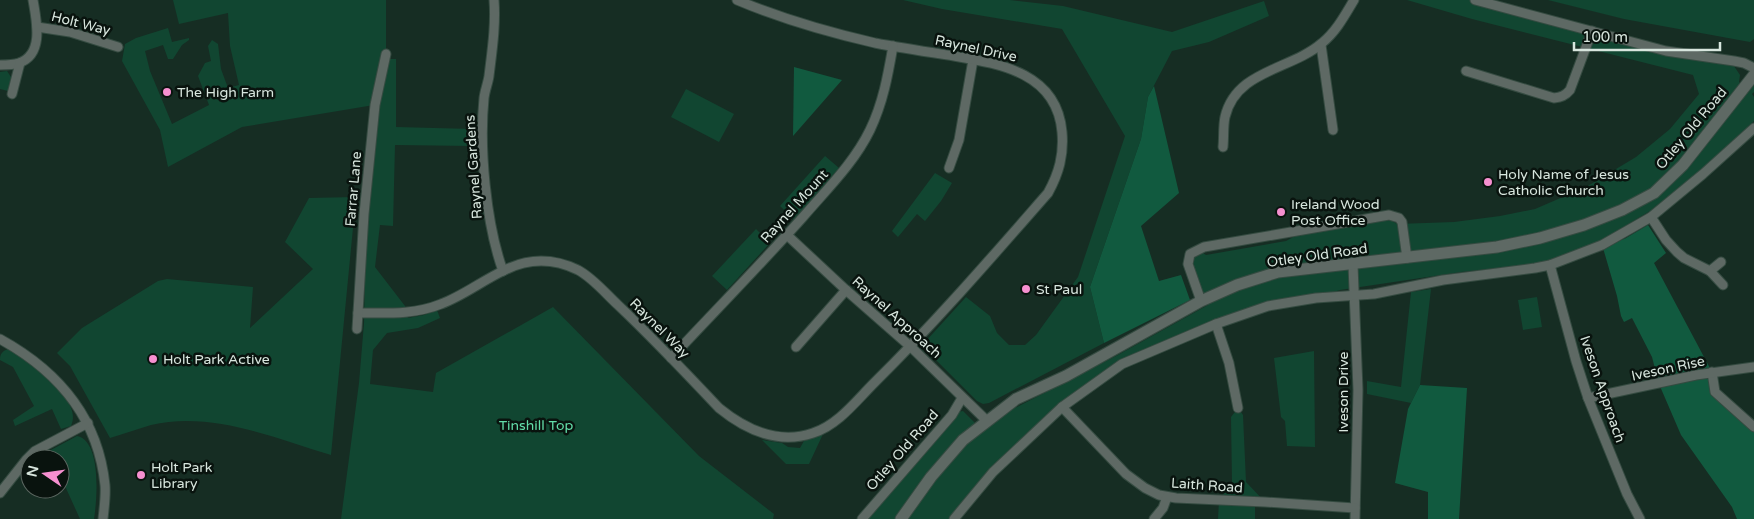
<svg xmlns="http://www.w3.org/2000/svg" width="1754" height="519" font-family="'Varela Round',sans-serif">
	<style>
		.green { fill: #114631 }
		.forest { fill: #115a3f }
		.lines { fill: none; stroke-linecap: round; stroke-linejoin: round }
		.minor-casing { stroke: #354b41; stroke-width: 11 }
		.tertiary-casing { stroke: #354b41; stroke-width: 13 }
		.minor { stroke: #5e6964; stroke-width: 9 }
		.tertiary { stroke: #5e6964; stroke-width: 11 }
		.poi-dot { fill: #f690d0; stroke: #09130e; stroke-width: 2 }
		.labels { text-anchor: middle; stroke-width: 5; stroke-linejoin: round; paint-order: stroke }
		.street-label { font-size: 14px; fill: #d8e6de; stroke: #09130e }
		.poi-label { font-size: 14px; fill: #d8e6de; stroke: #09130e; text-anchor: start }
		.park-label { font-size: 14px; fill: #62dca8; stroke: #09130e }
	</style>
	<rect width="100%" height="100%" fill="#162d23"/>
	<!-- green -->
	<g class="green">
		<path d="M173,0H386V54L389,59H396V127L473,129V146L395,145L393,226L380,225L375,267L405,306L408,318L424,315L437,310L440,318L418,328L387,333L373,350L370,384L433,392L436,373L553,307L699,456L774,514L773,519H341L359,383L364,323L366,231L374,105L242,127L168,167L160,130L122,61L125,44L136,38L168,28L172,42L189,38V40L182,45L173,59H168L163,45L145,51L150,71L172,124L209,105L198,76L205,63L211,61L208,46L212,40L218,44L221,69L228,88L239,85L230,46L228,13L179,24Z"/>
		<path d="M903,0H1010L1063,6L1172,32L1264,1L1269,16L1209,42L1172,51L1148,97L1141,139L1090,287L1104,343L989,403L983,404L977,401L924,348L925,342L966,297L990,316L997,333L1009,345H1025L1036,335L1078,277L1125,136L1062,29L942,9Z"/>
		<path d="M1407,0H1475L1734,66L1740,75L1739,82L1749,91L1754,85V92L1752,94L1754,97V121L1701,170L1650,211L1600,241L1541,263L1461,272L1340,290L1316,298L1268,306L1122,364L1062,407L993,472L954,519H867L958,412L963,411L982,430L1007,412L1116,356L1208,305L1192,264L1195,257L1203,253L1206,255L1286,241L1297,235L1385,220L1392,221L1397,224L1454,222L1500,216L1535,209L1586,187L1636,157L1670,129L1699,94L1693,75L1472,19Z"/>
		<path d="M1548,0H1754V39L1750,42L1624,19Z"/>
		<path d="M7,71L11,77L8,91L0,89V72Z"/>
		<path d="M686,89L734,114L719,142L671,117Z"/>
		<path d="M825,156L839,168L794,219L780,206Z"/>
		<path d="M935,173L952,183L941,201L925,221L917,214L898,237L892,231Z"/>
		<path d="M356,197L331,455C274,438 212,411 151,425C137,429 124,434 110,438L70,366L57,353L82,328L158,281L167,279L253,287L250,328L313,269L285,242L309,198Z"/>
		<path d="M756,229L770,243L727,290L712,276Z"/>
		<path d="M1431,289L1420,385L1411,403L1367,394V381L1401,387L1411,292Z"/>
		<path d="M1537,297L1542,327L1523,330L1518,300Z"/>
		<path d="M8,349C27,361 85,400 71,426L61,429L52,409L15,426L13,420L34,406L13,367L0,360C0,353 3,351 8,349Z"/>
		<path d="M1314,351L1315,447L1287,446L1285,421L1281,417L1274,358Z"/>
		<path d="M1238,408L1243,415L1246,482L1265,502H1255V519H1218L1219,500L1232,483L1231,417Z"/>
		<path d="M823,434L809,464H786L762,440L782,443L788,447L800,448L804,441Z"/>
		<path d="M77,436C102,441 97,500 94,519H80L60,475V459H53L49,451Z"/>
	</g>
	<!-- forest -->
	<g class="forest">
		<path d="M794,67L842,80L793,136Z"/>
		<path d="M1154,86L1179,193L1141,226L1159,281L1181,275L1190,300L1104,343L1090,287L1141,139L1148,97Z"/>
		<path d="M1648,225L1666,253L1654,263L1712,372L1715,392L1754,427V519H1737L1732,507L1681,435L1659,384L1652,357L1632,318L1624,322L1621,316L1617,296L1603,248L1626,238Z"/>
		<path d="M1420,385L1467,388L1459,519H1428V492L1395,483L1408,409Z"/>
	</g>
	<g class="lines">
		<!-- minor casing -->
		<g class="minor-casing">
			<g id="minor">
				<path d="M494,0C496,25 492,51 489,76C488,83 485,90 484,98C479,148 486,224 503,271"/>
				<path d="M1475,0L1666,51L1734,61L1744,63L1754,68"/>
				<path d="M37,27L70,32L118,47"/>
				<path d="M1321,45L1333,130"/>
				<path d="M0,65C6,65 13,65 19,63C45,54 36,19 33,0"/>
				<path d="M1466,71L1554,98C1561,97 1565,96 1570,90L1592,31"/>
				<path d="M12,94L20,63"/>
				<path d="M1223,147C1224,137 1223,126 1225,117C1236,70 1291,70 1322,43C1336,32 1345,15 1354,0"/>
				<path d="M949,168L959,140L973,60"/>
				<path d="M1651,217L1666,240L1677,252L1684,258L1710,271L1721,262"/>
				<path d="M787,235L846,290L911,347L986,420"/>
				<path d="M1353,265L1358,390L1355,519"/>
				<path d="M1550,265L1576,361L1588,398L1627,494L1640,519"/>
				<path d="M1710,271L1723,285"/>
				<path d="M1201,301L1188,264L1190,254L1204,247L1389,215L1399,218L1402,222L1407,258"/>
				<path d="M358,313C386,313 414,315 441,304C463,296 483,280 505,270C529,258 553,258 578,270C593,278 605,293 618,305C653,338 686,373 719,408C746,430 778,445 813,433C838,425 856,401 874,383C935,323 991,258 1048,193C1059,173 1064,155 1062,132C1057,73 1001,64 954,56C928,52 901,48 875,43C827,32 782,19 737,0"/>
				<path d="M1216,324L1229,363L1238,408"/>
				<path d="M357,329L364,214L375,105L386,54"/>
				<path d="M0,339C58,371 98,417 105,485C106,496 104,508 103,519"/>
				<path d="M796,347L846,290"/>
				<path d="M671,358C715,311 760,265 803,217C827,189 854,163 870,130C883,103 888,75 893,46"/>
				<path d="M1712,372L1715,392L1754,427"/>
				<path d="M1588,398L1696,375L1754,367"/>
				<path d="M1062,407L1126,474L1145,488L1159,495L1176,498L1265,502L1355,508"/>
				<path d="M0,493L26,460L35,451L88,423"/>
				<path d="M862,519L952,415L962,398"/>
				<path d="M954,519L993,472L1062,407L1122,364L1216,324L1268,306L1316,298L1374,294L1443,280L1535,268L1550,265L1602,245L1651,217L1703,174L1754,128"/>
				<path d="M1154,519L1163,508L1167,497"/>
			</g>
		</g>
		<!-- tertiary casing -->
		<g class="tertiary-casing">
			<path id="tertiary" d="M901,519L931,477L963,440L1016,399L1066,376L1201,301L1237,285L1278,272L1497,247L1540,238L1584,225L1622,210L1654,193L1683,165L1754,75"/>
		</g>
		<!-- minor -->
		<use href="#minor" class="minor"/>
		<!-- tertiary -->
		<use href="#tertiary" class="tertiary"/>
	</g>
	<!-- markers -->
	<g class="poi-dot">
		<circle cx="167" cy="92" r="5"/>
		<circle cx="1488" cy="182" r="5"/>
		<circle cx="1281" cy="212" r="5"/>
		<circle cx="1026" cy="289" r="5"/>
		<circle cx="153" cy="359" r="5"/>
		<circle cx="141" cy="475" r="5"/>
	</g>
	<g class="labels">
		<!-- street labels -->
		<g class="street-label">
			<text transform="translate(81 23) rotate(14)" y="5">Holt Way</text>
			<text transform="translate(976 48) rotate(12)" y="5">Raynel Drive</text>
			<text transform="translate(1691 128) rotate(-50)" y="5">Otley Old Road</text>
			<text transform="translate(473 167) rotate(-94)" y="5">Raynel Gardens</text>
			<text transform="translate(353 189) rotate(-85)" y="5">Farrar Lane</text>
			<text transform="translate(794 206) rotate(-48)" y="5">Raynel Mount</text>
			<text transform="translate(1317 255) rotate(-8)" y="5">Otley Old Road</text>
			<text transform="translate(897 317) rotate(42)" y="5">Raynel Approach</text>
			<text transform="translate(660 328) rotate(45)" y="5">Raynel Way</text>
			<text transform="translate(1668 368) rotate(-12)" y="5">Iveson Rise</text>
			<text transform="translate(1603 389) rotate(71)" y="5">Iveson Approach</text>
			<text transform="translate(1343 392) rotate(-90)" y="5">Iveson Drive</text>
			<text transform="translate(902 450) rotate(-49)" y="5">Otley Old Road</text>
			<text transform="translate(1207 485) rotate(4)" y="5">Laith Road</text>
		</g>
		<!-- poi labels -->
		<g class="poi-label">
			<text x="177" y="97">The High Farm</text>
			<text x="1498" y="179">Holy Name of Jesus<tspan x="1498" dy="16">Catholic Church</tspan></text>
			<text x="1291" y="209">Ireland Wood<tspan x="1291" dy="16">Post Office</tspan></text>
			<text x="1036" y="294">St Paul</text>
			<text x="163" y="364">Holt Park Active</text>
			<text x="151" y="472">Holt Park<tspan x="151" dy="16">Library</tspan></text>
		</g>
		<!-- park labels -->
		<g class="park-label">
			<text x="536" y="430">Tinshill Top</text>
		</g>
	</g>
	<!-- north arrow -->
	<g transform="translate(45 474) rotate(283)"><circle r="24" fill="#09130e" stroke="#5c6761"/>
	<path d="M0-4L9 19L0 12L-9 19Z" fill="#f690d0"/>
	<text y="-8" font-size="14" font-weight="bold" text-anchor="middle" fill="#d8e6de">N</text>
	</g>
	<!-- scale -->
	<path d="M1574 42v8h146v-8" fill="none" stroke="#d8e6de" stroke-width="2.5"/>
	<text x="1582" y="42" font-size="15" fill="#d8e6de" stroke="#09130e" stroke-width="4" paint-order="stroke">100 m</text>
</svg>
